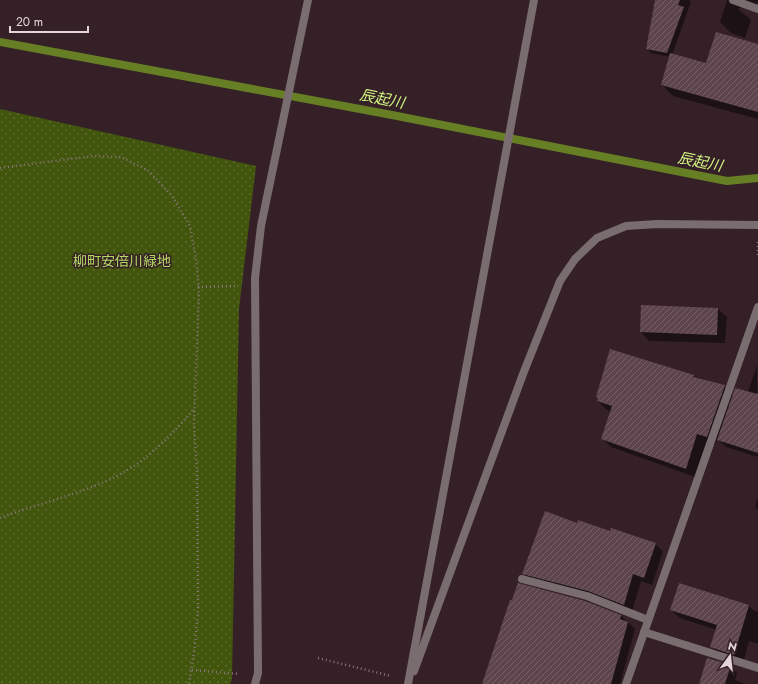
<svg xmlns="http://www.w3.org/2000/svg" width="758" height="684" font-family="Jost,'Noto Sans JP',sans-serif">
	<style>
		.park { fill: url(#park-dots) }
		.shadow { fill: #0007 }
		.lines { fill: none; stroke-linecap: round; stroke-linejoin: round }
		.stream { stroke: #667f24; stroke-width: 8 }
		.building { fill: url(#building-hatch) }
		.path { stroke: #89767c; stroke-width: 2.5; stroke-dasharray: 1 3; stroke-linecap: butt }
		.service { stroke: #796d70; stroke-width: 8 }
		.minor { stroke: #796d70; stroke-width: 8 }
		.labels { text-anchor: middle; stroke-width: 3; stroke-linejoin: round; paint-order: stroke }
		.park-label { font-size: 14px; fill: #b3d762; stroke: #362028 }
		.water-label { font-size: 15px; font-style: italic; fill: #d0f580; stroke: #362028 }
	</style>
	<defs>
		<pattern id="park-dots" width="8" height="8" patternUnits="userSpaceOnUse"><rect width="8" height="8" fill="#42550d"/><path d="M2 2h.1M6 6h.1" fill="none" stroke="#5d6d30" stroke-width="1.8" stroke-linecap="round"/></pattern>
		<pattern id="building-hatch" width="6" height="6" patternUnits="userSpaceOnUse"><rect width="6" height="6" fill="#5e454d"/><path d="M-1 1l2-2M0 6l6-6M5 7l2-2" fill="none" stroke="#755f66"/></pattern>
	</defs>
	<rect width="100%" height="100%" fill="#362028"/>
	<!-- park -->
	<path class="park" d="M0,109L256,166L239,309L232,679L230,684H0Z"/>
	<!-- shadow -->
	<g class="shadow">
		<path d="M656,0H689L691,2L672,55L707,65L758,46V119L673,96L662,85L670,57L651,53L647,49Z"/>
		<path d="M727,0H758L756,9L744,5L738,9L751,20L745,38L731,33L720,22Z"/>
		<path d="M642,306L718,309L727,317L725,343L649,341L641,332Z"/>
		<path d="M757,365L758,457L726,447L717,439L715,445L706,442L695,477L611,447L602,438L611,411L607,410L598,401L693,376L696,379L724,386L734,396L748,392Z"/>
		<path d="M758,497V510L755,507Z"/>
		<path d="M577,524L655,544L663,551L652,585L641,581L632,612L531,581L523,573Z"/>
		<path d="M749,606L753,610L758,612V644L749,641L743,663L720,656L712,647L717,630L680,618L671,610Z"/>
		<path d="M621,616L635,629L620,684H483Z"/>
		<path d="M708,659L730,666L737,673L735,680L745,684H699Z"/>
	</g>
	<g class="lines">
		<!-- stream -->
		<path class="stream" d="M0,42L392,115L727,181L758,178"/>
	</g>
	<!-- building -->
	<g class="building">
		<path d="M655,0H680L678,5L684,7L667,53L646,49Z"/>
		<path d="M716,32L758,44V112L661,85L670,53L706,63Z"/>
		<path d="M641,305L718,308L717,335L640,332Z"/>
		<path d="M610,349L694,375L693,377L725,385L707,437L697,434L686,469L601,439L612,406L597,401L598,398L596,397Z"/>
		<path d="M735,388L758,394V453L717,440Z"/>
		<path d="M545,511L577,523L578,520L610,531L611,528L656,543L644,578L633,574L624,605L588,591L522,574Z"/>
		<path d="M518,583L585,601L621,615L620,619L628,622L611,684H482L510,600H512Z"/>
		<path d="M679,583L749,605L734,655L710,647L717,625L670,610Z"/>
		<path d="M707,658L731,665L725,684H699Z"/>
	</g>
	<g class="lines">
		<!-- path -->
		<g class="path">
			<path d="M0,168L93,156L121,157L149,171L172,196L190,226L196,259L199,291L194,425L197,473L198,608L195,645L189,684"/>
			<path d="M758,242V258"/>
			<path d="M198,287L238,286"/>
			<path d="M0,518C44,501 94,492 134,466C155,452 178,428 194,409"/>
			<path d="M318,658L391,676"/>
			<path d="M192,670L239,674"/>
		</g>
		<!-- service -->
		<g class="service">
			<path d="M522,579L587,596L648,620"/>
			<path d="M644,632L758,668"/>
		</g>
		<!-- minor -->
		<g class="minor">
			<path d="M733,0L758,9"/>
			<path d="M414,671L523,374L560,281L575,259L597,238L626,226L657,224L758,225"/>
			<path d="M255,684L258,673L255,278L261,226L308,0"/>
			<path d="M408,684L534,0"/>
			<path d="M626,684L758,307"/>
		</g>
	</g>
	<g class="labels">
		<!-- park labels -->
		<g class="park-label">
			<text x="122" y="266">柳町安倍川緑地</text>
		</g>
		<!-- water labels -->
		<g class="water-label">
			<text transform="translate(382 99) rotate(11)" y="5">辰起川</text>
			<text transform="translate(700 162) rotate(11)" y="5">辰起川</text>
		</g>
	</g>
	<!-- north arrow -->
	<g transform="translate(730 656) rotate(15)" stroke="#362028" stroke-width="3" paint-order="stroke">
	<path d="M0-3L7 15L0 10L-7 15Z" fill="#e4d5d9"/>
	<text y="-6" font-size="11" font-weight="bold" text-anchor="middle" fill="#e4d5d9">N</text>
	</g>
	<!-- scale -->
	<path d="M10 26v6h78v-6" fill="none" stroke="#e4d5d9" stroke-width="2"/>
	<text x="16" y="26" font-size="12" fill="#e4d5d9" stroke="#362028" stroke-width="3" paint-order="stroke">20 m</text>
</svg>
